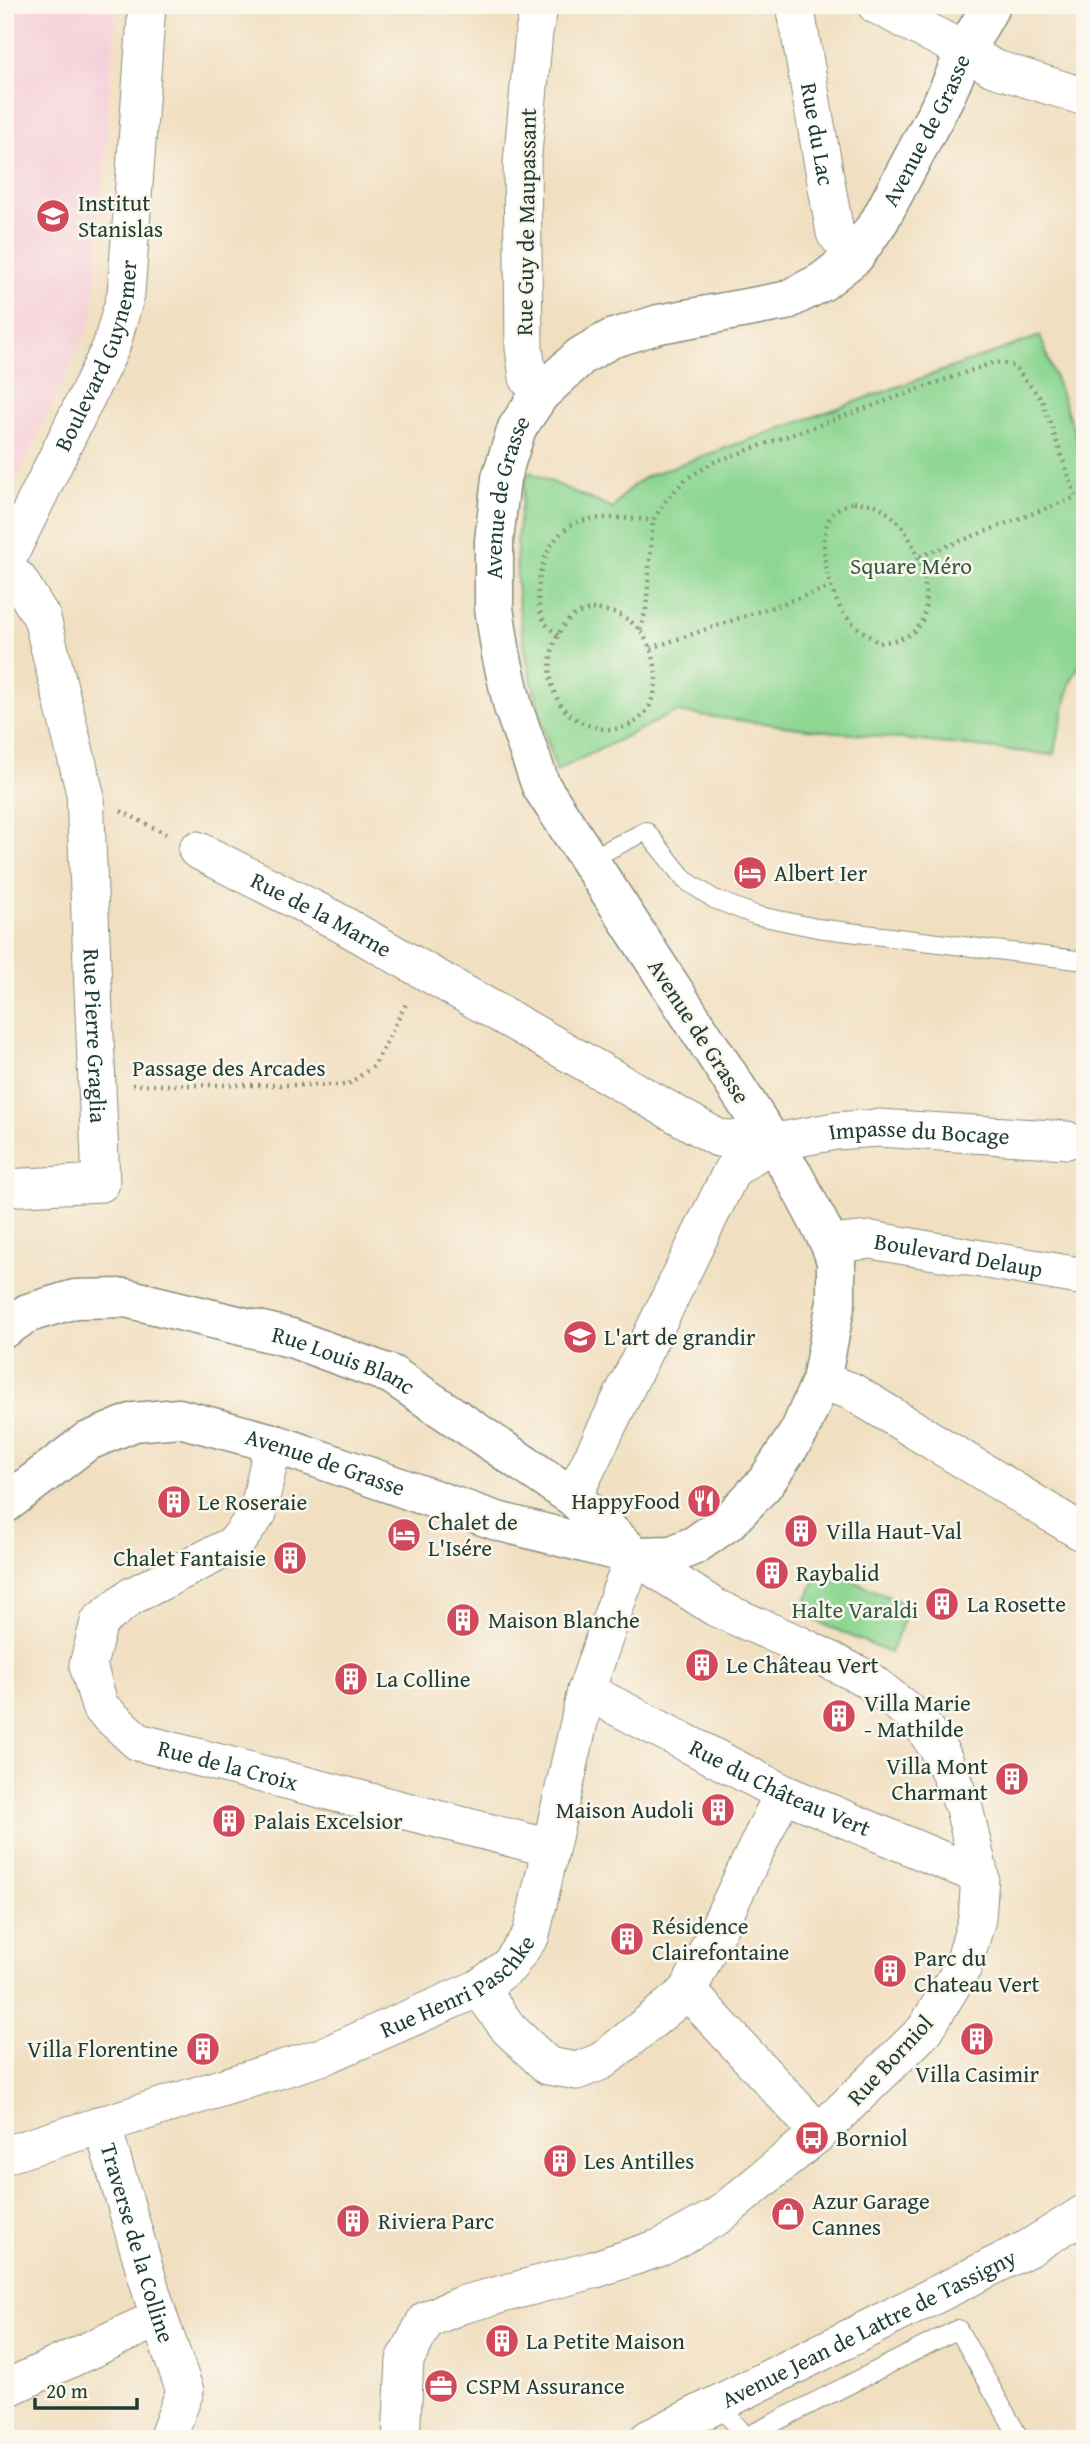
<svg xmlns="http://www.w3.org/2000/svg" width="1090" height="2444" font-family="'Gentium Book Plus',serif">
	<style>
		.built { fill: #f5cfd9 }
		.green { fill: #8ed793; stroke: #568a64; stroke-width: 2 }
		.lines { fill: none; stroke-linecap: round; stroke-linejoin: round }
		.service-casing { stroke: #888e7a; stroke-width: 20 }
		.minor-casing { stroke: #888e7a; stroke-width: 39 }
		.tertiary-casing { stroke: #888e7a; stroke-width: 41 }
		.path { stroke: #888e7a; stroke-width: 4.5; stroke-dasharray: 2 5; stroke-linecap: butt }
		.service { stroke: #fff; stroke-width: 18 }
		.minor { stroke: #fff; stroke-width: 37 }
		.tertiary { stroke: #fff; stroke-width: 38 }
		.labels { text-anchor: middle; stroke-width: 5; stroke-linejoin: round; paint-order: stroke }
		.street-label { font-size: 23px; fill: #1f3d34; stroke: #fbf7ec }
		.poi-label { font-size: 23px; fill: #1f3d34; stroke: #fbf7ec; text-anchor: start }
		.park-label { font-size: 23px; fill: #355c47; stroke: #fbf7ec }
	</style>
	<rect width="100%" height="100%" fill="#fbf7ec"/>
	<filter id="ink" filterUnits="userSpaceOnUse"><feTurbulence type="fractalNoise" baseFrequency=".0143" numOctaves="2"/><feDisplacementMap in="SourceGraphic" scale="14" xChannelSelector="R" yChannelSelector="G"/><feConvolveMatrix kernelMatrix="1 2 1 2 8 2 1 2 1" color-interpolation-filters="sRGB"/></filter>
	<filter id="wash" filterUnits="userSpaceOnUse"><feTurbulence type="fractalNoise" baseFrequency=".00686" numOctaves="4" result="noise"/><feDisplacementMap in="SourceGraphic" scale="28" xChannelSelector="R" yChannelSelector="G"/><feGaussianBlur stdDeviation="1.57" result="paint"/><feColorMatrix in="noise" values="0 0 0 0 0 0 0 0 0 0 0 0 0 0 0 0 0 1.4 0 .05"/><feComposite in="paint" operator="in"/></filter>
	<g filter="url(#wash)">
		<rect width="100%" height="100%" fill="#f1dfc1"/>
		<!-- built -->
		<path class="built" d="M5,5H116L93,315L5,504Z"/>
		<!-- green -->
		<g class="green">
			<path d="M1040,336L1085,461V654L1070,683L1054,755L807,729L675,712L556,771C535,697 513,623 517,545C518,521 523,495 527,471L613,509C622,495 635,482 650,475Z"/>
			<path d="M821,1567L910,1606L890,1653L800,1614Z"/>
		</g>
	</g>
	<g filter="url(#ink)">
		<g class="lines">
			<!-- service casing -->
			<g class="service-casing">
				<g id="service">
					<path d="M588,860L646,831L685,880L714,899L755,915L817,928L1085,961"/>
					<path d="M719,2404L746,2437L958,2329L1020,2439"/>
				</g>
			</g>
			<!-- minor casing -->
			<g class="minor-casing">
				<g id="minor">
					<path d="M540,5L534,32L522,164L524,348L528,378L540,394"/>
					<path id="s1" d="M795,5L835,233L855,256"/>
					<path d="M876,5L965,51L993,68L1085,97"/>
					<path id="s2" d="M5,564L111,347L126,294L147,5"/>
					<path id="s3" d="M5,568L18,579L42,618L85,793L101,1183L5,1188"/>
					<path id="s4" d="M197,850L333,919L718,1138L771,1143L835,1131L879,1128L1067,1140"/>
					<path id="s5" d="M830,1244L871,1240L1085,1277"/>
					<path d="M821,1381L851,1391L1085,1534"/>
					<path id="s6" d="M273,1443L258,1513L235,1544L130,1597L99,1622L88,1665L100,1707L138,1742L550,1848"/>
					<path d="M573,1497L732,1170L771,1143"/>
					<path id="s7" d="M586,1691L783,1793L980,1876"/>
					<path d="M479,1988L509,2029L548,2066L577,2071L602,2061L688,1991L819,2133"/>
					<path d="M688,1991L783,1793"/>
					<path id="s8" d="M102,2124L159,2318L185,2391L167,2439"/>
					<path id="s9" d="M5,2155L324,2056L479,1988L509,1966L531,1935L586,1691L619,1595L635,1556L716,1608L798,1644L867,1679L918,1719L942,1755L964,1808L980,1876L977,1919L963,1967L925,2030L819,2133L718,2216L662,2247L593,2270L461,2305L426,2320L405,2360L401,2439"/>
					<path d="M5,2389L159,2318"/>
					<path id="s10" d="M648,2439L1029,2248L1085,2213"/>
				</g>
			</g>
			<!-- tertiary casing -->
			<g class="tertiary-casing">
				<g id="tertiary">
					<path id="s11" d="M5,1328L28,1313L75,1299L126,1298L291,1338L392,1375L573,1497L633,1554"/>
					<path id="s12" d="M5,1504L86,1442L134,1422L179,1418L273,1443L497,1521L635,1556L672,1555L695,1545L729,1521L766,1482L799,1432L821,1381L836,1302V1261L830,1244L794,1176L541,786L513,707L501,654L494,608V541L501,478L517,428L540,394L581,356L611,339L659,324L785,301L822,282L855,256L880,220L947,93L965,51L991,5"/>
				</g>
			</g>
			<!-- path -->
			<g class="path">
				<path d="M854,502C862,503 873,503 880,507C887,512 896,519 901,525C917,546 937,603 918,627C910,638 892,641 879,643C867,635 854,626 845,615C828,593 813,533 835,511C839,507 848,504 854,502Z"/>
				<path d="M592,609C600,610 610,611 618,614C651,628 665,674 650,705C635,735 596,735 572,716C542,695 544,639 572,617C577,613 586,611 592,609Z"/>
				<path d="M640,630L646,610L653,520L666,500L685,480L712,463L995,362L1014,366L1042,400L1076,497L918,557"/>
				<path d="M558,635C554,632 549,628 546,624C527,595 544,534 578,522C601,515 630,519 653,520"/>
				<path d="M651,648L831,587"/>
				<path d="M121,811L166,834"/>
				<path d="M132,1085H347L374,1066L407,1002"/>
			</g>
			<!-- service -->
			<use href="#service" class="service"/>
			<!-- minor -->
			<use href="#minor" class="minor"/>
			<!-- tertiary -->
			<use href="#tertiary" class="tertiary"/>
		</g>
	</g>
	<!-- icons -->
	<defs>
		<g id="school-disc" transform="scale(1.75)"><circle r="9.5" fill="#d1495b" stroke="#fbf7ec"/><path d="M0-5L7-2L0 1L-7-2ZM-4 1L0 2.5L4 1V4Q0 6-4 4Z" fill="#fff"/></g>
		<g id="hotel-disc" transform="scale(1.75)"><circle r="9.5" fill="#d1495b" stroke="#fbf7ec"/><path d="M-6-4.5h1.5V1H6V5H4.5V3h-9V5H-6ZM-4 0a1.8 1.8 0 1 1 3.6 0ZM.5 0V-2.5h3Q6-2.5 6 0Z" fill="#fff"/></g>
		<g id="restaurant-disc" transform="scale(1.75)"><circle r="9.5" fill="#d1495b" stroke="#fbf7ec"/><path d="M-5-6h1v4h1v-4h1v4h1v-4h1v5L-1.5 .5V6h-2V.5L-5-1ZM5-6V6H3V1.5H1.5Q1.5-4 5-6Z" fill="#fff"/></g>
		<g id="building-disc" transform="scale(1.75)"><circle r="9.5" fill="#d1495b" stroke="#fbf7ec"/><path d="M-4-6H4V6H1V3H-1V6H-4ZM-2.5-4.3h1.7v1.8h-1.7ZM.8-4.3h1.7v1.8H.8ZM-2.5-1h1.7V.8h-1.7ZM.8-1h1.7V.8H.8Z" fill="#fff"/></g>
		<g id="bus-disc" transform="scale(1.75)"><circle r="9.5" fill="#d1495b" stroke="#fbf7ec"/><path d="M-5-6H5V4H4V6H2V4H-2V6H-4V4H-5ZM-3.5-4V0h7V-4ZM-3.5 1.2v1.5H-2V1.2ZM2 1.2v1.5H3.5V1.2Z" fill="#fff"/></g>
		<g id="shop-disc" transform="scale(1.75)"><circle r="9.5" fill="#d1495b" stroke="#fbf7ec"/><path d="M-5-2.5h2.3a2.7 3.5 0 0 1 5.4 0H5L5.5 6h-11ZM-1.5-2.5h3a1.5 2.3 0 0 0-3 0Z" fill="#fff"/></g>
		<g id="office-disc" transform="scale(1.75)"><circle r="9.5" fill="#d1495b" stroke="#fbf7ec"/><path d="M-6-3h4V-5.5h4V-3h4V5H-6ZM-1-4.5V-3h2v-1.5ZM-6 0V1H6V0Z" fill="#fff"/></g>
	</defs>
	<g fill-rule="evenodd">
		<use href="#school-disc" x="53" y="216"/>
		<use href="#hotel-disc" x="750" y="873"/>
		<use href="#school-disc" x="580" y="1337"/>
		<use href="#restaurant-disc" x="704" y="1501"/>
		<use href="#building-disc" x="174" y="1502"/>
		<use href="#building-disc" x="801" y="1531"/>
		<use href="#hotel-disc" x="404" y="1535"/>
		<use href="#building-disc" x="290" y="1558"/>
		<use href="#building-disc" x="772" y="1573"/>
		<use href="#building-disc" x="942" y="1604"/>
		<use href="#building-disc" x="463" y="1620"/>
		<use href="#building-disc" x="702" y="1665"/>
		<use href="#building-disc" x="351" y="1679"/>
		<use href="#building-disc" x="839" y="1716"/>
		<use href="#building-disc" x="1012" y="1779"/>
		<use href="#building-disc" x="718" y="1810"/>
		<use href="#building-disc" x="229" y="1821"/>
		<use href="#building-disc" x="627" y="1939"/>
		<use href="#building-disc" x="890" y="1971"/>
		<use href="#building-disc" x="977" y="2039"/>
		<use href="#building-disc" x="203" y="2049"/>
		<use href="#bus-disc" x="812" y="2138"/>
		<use href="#building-disc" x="560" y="2161"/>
		<use href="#shop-disc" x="788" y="2214"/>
		<use href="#building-disc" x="353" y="2221"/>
		<use href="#building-disc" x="502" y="2341"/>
		<use href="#office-disc" x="441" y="2386"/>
	</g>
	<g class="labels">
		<!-- street labels -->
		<g class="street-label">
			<text dy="8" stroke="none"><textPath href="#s12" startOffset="2536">Avenue de Grasse</textPath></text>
			<text dy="8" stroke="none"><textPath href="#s1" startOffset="131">Rue du Lac</textPath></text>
			<text transform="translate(526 222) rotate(-89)" y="8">Rue Guy de Maupassant</text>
			<text dy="8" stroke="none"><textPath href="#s2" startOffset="229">Boulevard Guynemer</textPath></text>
			<text dy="8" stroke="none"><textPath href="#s12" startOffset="1927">Avenue de Grasse</textPath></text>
			<text dy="8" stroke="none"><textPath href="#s4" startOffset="140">Rue de la Marne</textPath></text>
			<text transform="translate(699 1031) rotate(57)" y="8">Avenue de Grasse</text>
			<text dy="8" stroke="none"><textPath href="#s3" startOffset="486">Rue Pierre Graglia</textPath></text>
			<text x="229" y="1076">Passage des Arcades</text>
			<text dy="8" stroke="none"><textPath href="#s4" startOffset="798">Impasse du Bocage</textPath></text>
			<text dy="8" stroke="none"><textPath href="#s5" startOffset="130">Boulevard Delaup</textPath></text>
			<text dy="8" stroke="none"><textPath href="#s11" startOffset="354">Rue Louis Blanc</textPath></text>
			<text dy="8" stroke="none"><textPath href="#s12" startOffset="352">Avenue de Grasse</textPath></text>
			<text dy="8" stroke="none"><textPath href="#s6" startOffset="500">Rue de la Croix</textPath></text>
			<text dy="8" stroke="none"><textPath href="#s7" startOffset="217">Rue du Château Vert</textPath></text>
			<text dy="8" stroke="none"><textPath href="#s9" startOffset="486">Rue Henri Paschke</textPath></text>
			<text transform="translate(890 2060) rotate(-47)" y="8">Rue Borniol</text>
			<text dy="8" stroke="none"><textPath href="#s8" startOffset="124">Traverse de la Colline</textPath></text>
			<text dy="8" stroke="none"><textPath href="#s10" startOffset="247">Avenue Jean de Lattre de Tassigny</textPath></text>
		</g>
		<!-- poi labels -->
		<g class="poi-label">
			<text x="78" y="211">Institut<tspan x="78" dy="26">Stanislas</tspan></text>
			<text x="774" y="881">Albert Ier</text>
			<text x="604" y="1345">L'art de grandir</text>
			<text x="680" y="1509" text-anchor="end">HappyFood</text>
			<text x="198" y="1510">Le Roseraie</text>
			<text x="428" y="1530">Chalet de<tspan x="428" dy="26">L'Isére</tspan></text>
			<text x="826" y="1539">Villa Haut-Val</text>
			<text x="266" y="1566" text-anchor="end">Chalet Fantaisie</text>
			<text x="796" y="1581">Raybalid</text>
			<text x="967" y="1612">La Rosette</text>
			<text x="488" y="1628">Maison Blanche</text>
			<text x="726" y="1673">Le Château Vert</text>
			<text x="376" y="1687">La Colline</text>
			<text x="864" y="1711">Villa Marie<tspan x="864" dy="26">- Mathilde</tspan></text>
			<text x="988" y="1774" text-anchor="end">Villa Mont<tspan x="988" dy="26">Charmant</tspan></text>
			<text x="694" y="1818" text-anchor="end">Maison Audoli</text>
			<text x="254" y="1829">Palais Excelsior</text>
			<text x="652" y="1934">Résidence<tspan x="652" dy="26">Clairefontaine</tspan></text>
			<text x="914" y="1966">Parc du<tspan x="914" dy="26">Chateau Vert</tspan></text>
			<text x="178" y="2057" text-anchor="end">Villa Florentine</text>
			<text x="977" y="2082" text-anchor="middle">Villa Casimir</text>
			<text x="836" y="2146">Borniol</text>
			<text x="584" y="2169">Les Antilles</text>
			<text x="812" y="2209">Azur Garage<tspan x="812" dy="26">Cannes</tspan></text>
			<text x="378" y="2229">Riviera Parc</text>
			<text x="526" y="2349">La Petite Maison</text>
			<text x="466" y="2394">CSPM Assurance</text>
		</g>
		<!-- park labels -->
		<g class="park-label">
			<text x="911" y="574">Square Méro</text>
			<text x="855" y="1618">Halte Varaldi</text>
		</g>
	</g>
	<!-- margin -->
	<rect width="1090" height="2444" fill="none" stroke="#fbf7ec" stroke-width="28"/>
	<!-- scale -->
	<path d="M35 2398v10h102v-10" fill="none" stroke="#1f3d34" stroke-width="3.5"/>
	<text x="46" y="2398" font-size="21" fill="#1f3d34" stroke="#fbf7ec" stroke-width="5" paint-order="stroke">20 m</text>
</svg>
